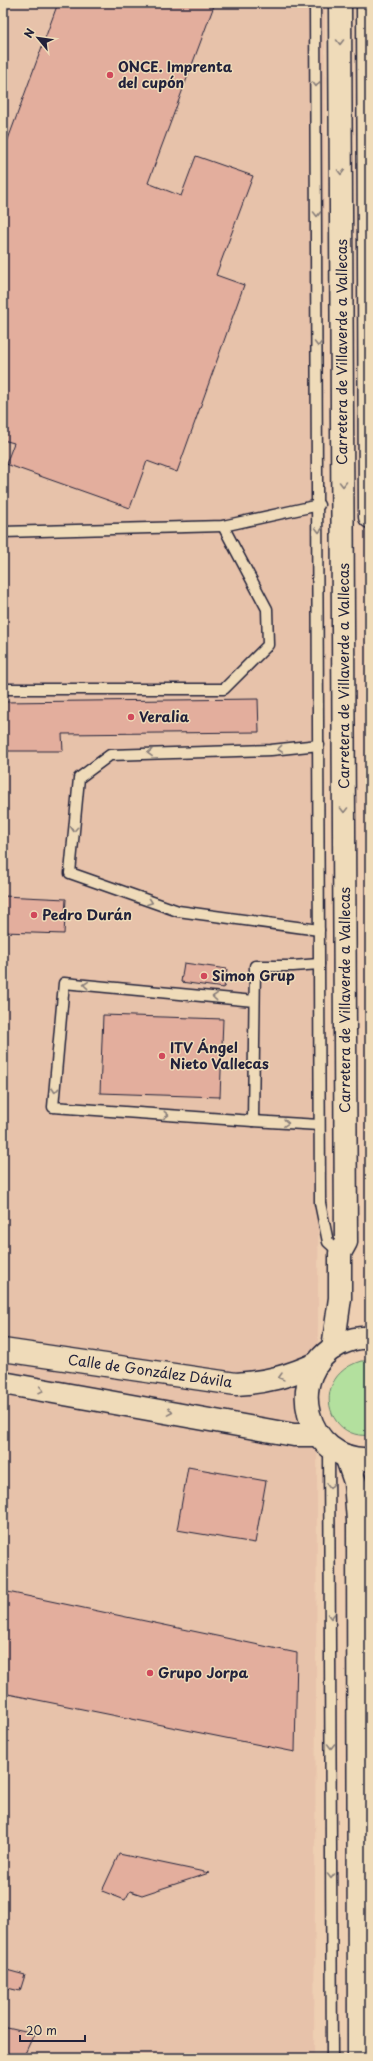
<svg xmlns="http://www.w3.org/2000/svg" width="373" height="2061" font-family="'Playpen Sans',sans-serif">
	<style>
		.built { fill: #e7c2aa }
		.green { fill: #b3e09e; stroke: #6a816c }
		.building { fill: #e3ae9d; stroke: #22223b }
		.lines { fill: none; stroke-linecap: round; stroke-linejoin: round }
		.lane-casing { stroke: #22223b; stroke-width: 13 }
		.secondary-casing { stroke: #22223b; stroke-width: 25 }
		.lane { stroke: #efdbb9; stroke-width: 10 }
		.secondary { stroke: #efdbb9; stroke-width: 22 }
		.oneway { stroke: #887e7a }
		.poi-dot { fill: #d1495b; stroke: #efdbb9; stroke-width: 1.5 }
		.labels { text-anchor: middle; stroke-width: 3; stroke-linejoin: round; paint-order: stroke }
		.poi-label { font-size: 14px; font-weight: bold; fill: #22223b; stroke: #efdbb9; text-anchor: start }
		.street-label { font-size: 14px; fill: #22223b; stroke: #efdbb9 }
	</style>
	<rect width="100%" height="100%" fill="#eecfb2"/>
	<filter id="ink" filterUnits="userSpaceOnUse"><feTurbulence type="fractalNoise" baseFrequency=".025" numOctaves="2"/><feDisplacementMap in="SourceGraphic" scale="8" xChannelSelector="R" yChannelSelector="G"/><feConvolveMatrix kernelMatrix="1 2 1 2 8 2 1 2 1" color-interpolation-filters="sRGB"/></filter>
	<g filter="url(#ink)">
		<!-- built -->
		<path class="built" d="M3,3H325L314,2058H3Z"/>
		<!-- green -->
		<path class="green" d="M361,1361H370V1435C327,1441 309,1377 361,1361Z"/>
		<!-- building -->
		<g class="building">
			<path d="M58,3H215L148,183L181,196L196,156L253,176L216,275L244,285L177,472L147,461L130,508L6,464L14,443L3,440V153Z"/>
			<path d="M258,699L259,732L62,734L63,751H3V702Z"/>
			<path d="M3,896L66,899L64,934L3,932Z"/>
			<path d="M184,963L227,969L224,988L181,982Z"/>
			<path d="M103,1015L223,1019L220,1097L100,1093Z"/>
			<path d="M188,1467L266,1481L255,1543L177,1530Z"/>
			<path d="M3,1591L297,1653L295,1752L3,1693Z"/>
			<path d="M119,1854L209,1873L142,1895L130,1891L125,1900L102,1891Z"/>
			<path d="M3,1969L25,1975L20,1991L3,1987Z"/>
			<path d="M3,2027L34,2034L23,2058H3Z"/>
		</g>
		<g class="lines">
			<!-- lane casing -->
			<g class="lane-casing">
				<g id="lane">
					<path d="M315,3L320,1203L328,1242L340,1253"/>
					<path d="M3,532L223,526L319,505"/>
					<path d="M3,689H224L268,645L267,609L223,526"/>
					<path d="M319,745L271,750L110,755L79,778L70,873L178,911L319,930"/>
					<path d="M254,1001L64,983L53,1107L253,1121L255,966H293L319,964"/>
					<path d="M253,1121L319,1125"/>
					<path d="M329,1447L332,2058"/>
				</g>
			</g>
			<!-- secondary casing -->
			<g class="secondary-casing">
				<g id="secondary">
					<path d="M368,3L370,517"/>
					<path d="M370,1338C360,1337 349,1340 340,1344C282,1373 305,1463 370,1459"/>
					<path d="M333,1348L340,1298V1253L346,1242L340,3"/>
					<path d="M3,1350L236,1384C268,1382 289,1376 318,1363"/>
					<path d="M3,1383L294,1435H318"/>
					<path d="M346,1456L355,1482L358,1521L359,2058"/>
				</g>
			</g>
			<!-- lane -->
			<use href="#lane" class="lane"/>
			<!-- secondary -->
			<use href="#secondary" class="secondary"/>
		</g>
		<!-- one-way arrows -->
		<defs><path id="oneway-chevron" d="M-2-3.5L2.5 0L-2 3.5" fill="none" stroke-width="1.6" stroke-linecap="round" stroke-linejoin="round"/></defs>
		<g class="oneway">
			<use href="#oneway-chevron" transform="translate(340 42) rotate(90)"/>
			<use href="#oneway-chevron" transform="translate(316 84) rotate(90)"/>
			<use href="#oneway-chevron" transform="translate(341 172) rotate(90)"/>
			<use href="#oneway-chevron" transform="translate(317 214) rotate(90)"/>
			<use href="#oneway-chevron" transform="translate(318 344) rotate(90)"/>
			<use href="#oneway-chevron" transform="translate(343 484) rotate(90)"/>
			<use href="#oneway-chevron" transform="translate(319 530) rotate(90)"/>
			<use href="#oneway-chevron" transform="translate(280 749) rotate(174)"/>
			<use href="#oneway-chevron" transform="translate(150 753) rotate(178)"/>
			<use href="#oneway-chevron" transform="translate(344 810) rotate(90)"/>
			<use href="#oneway-chevron" transform="translate(74 829) rotate(95)"/>
			<use href="#oneway-chevron" transform="translate(150 902) rotate(20)"/>
			<use href="#oneway-chevron" transform="translate(86 985) rotate(-175)"/>
			<use href="#oneway-chevron" transform="translate(215 997) rotate(-175)"/>
			<use href="#oneway-chevron" transform="translate(55 1090) rotate(95)"/>
			<use href="#oneway-chevron" transform="translate(166 1115) rotate(4)"/>
			<use href="#oneway-chevron" transform="translate(286 1123) rotate(4)"/>
			<use href="#oneway-chevron" transform="translate(281 1377) rotate(165)"/>
			<use href="#oneway-chevron" transform="translate(41 1390) rotate(10)"/>
			<use href="#oneway-chevron" transform="translate(170 1412) rotate(10)"/>
			<use href="#oneway-chevron" transform="translate(330 1486) rotate(89)"/>
			<use href="#oneway-chevron" transform="translate(331 1616) rotate(90)"/>
			<use href="#oneway-chevron" transform="translate(331 1746) rotate(90)"/>
			<use href="#oneway-chevron" transform="translate(331 1876) rotate(90)"/>
		</g>
	</g>
	<!-- markers -->
	<g class="poi-dot">
		<circle cx="110" cy="75" r="4"/>
		<circle cx="131" cy="717" r="4"/>
		<circle cx="34" cy="915" r="4"/>
		<circle cx="204" cy="976" r="4"/>
		<circle cx="162" cy="1056" r="4"/>
		<circle cx="150" cy="1673" r="4"/>
	</g>
	<g class="labels">
		<!-- poi labels -->
		<g class="poi-label">
			<text x="118" y="72">ONCE. Imprenta<tspan x="118" dy="16">del cupón</tspan></text>
			<text x="139" y="722">Veralia</text>
			<text x="42" y="920">Pedro Durán</text>
			<text x="212" y="981">Simon Grup</text>
			<text x="170" y="1053">ITV Ángel<tspan x="170" dy="16">Nieto Vallecas</tspan></text>
			<text x="158" y="1678">Grupo Jorpa</text>
		</g>
		<!-- street labels -->
		<g class="street-label">
			<text transform="translate(342 352) rotate(-90)" y="5">Carretera de Villaverde a Vallecas</text>
			<text transform="translate(344 676) rotate(-90)" y="5">Carretera de Villaverde a Vallecas</text>
			<text transform="translate(345 1000) rotate(-90)" y="5">Carretera de Villaverde a Vallecas</text>
			<text transform="translate(150 1371) rotate(8)" y="5">Calle de González Dávila</text>
		</g>
	</g>
	<!-- margin -->
	<rect width="373" height="2061" fill="none" stroke="#efdbb9" stroke-width="16"/>
	<rect x="8" y="8" width="357" height="2045" fill="none" stroke="#22223b" stroke-width="1.5" filter="url(#ink)"/>
	<!-- north arrow -->
	<g transform="translate(38 38) rotate(299)" stroke="#efdbb9" stroke-width="3" paint-order="stroke">
	<path d="M0-3L7 15L0 10L-7 15Z" fill="#22223b"/>
	<text y="-6" font-size="11" font-weight="bold" text-anchor="middle" fill="#22223b">N</text>
	</g>
	<!-- scale -->
	<path d="M20 2035v6h65v-6" fill="none" stroke="#22223b" stroke-width="2"/>
	<text x="26" y="2035" font-size="12" fill="#22223b" stroke="#efdbb9" stroke-width="3" paint-order="stroke">20 m</text>
</svg>
